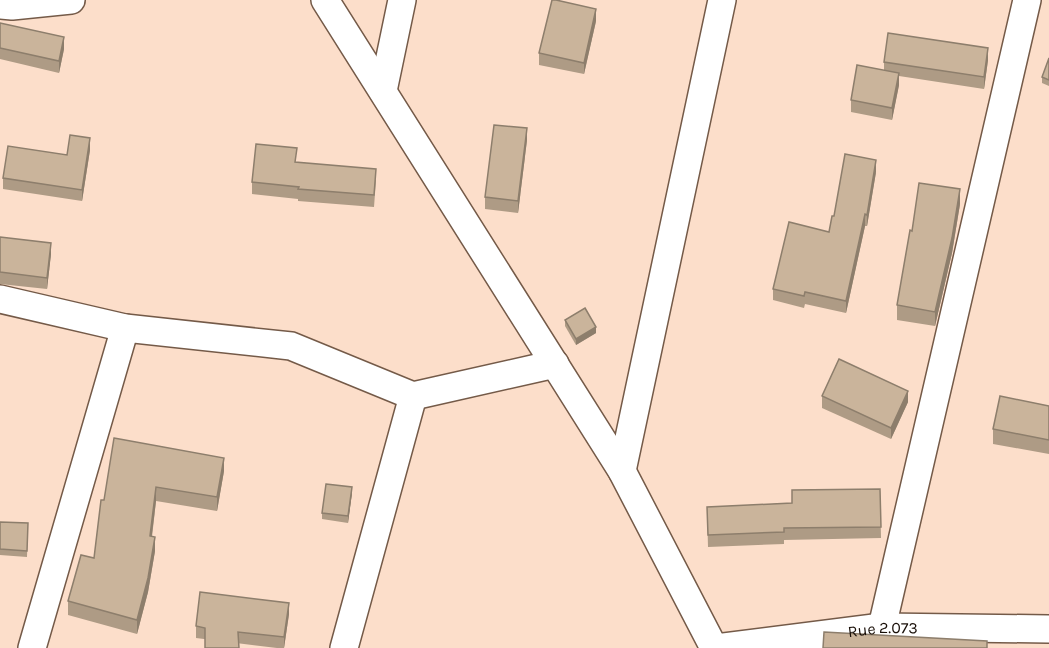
<svg xmlns="http://www.w3.org/2000/svg" width="1049" height="648" font-family="Karla,sans-serif">
	<style>
		.lines { fill: none; stroke-linecap: round; stroke-linejoin: round }
		.minor-casing { stroke: #745a48; stroke-width: 30 }
		.minor { stroke: #fff; stroke-width: 27 }
		.wall { fill: #ae9b85 }
		.shaded-wall { fill: #8d7e6c }
		.building { fill: #cab49b; stroke: #8d7e6c; stroke-width: 1.5 }
		.labels { text-anchor: middle; stroke-width: 4.5; stroke-linejoin: round; paint-order: stroke }
		.street-label { font-size: 16px; fill: #180e07; stroke: #fff }
	</style>
	<rect width="100%" height="100%" fill="#fcdeca"/>
	<g class="lines">
		<!-- minor casing -->
		<g class="minor-casing">
			<g id="minor">
				<path d="M325,0L622,471L714,648"/>
				<path d="M0,5L12,6L71,0"/>
				<path d="M383,91L402,0"/>
				<path d="M0,299L125,328L291,346L413,396L555,364"/>
				<path d="M622,471L722,0"/>
				<path d="M882,627L1027,0"/>
				<path d="M32,648L125,328"/>
				<path d="M344,648L413,396"/>
				<path id="s1" d="M716,648L882,627L1049,629"/>
			</g>
		</g>
		<!-- minor -->
		<use href="#minor" class="minor"/>
	</g>
	<!-- wall -->
	<g class="wall">
		<path d="M596,21L584,74L539,65V53Z"/>
		<path d="M0,23L64,49L59,73L0,59Z"/>
		<path d="M1049,58V86L1042,83V77Z"/>
		<path d="M988,60L984,89L899,76V85L892,120L851,112V100L884,70V62Z"/>
		<path d="M527,140L518,213L485,209V197Z"/>
		<path d="M90,150L82,201L3,189V178L67,155Z"/>
		<path d="M297,162L376,180L374,207L298,201V199L252,194V182Z"/>
		<path d="M876,172L867,226H865L846,313L805,304L804,308L773,300V289L829,232L834,216Z"/>
		<path d="M960,204L952,253L935,326L897,320V305L912,231Z"/>
		<path d="M0,237L51,254L47,289L0,284Z"/>
		<path d="M565,320L596,333L576,345L565,326Z"/>
		<path d="M822,396L908,402L891,439L822,408Z"/>
		<path d="M1049,406V454L993,444V429Z"/>
		<path d="M224,471L217,511L156,501L152,537L155,551L148,592L137,634L68,615V601L94,558L104,500Z"/>
		<path d="M880,489L881,538L784,540V544L708,547L707,507L792,503Z"/>
		<path d="M352,493L348,523L322,519V513Z"/>
		<path d="M0,522L28,523L27,557L0,555Z"/>
		<path d="M289,614L284,648H277L196,638V626Z"/>
	</g>
	<!-- shaded-wall -->
	<g class="shaded-wall">
		<path d="M596,9V21L584,74V63Z"/>
		<path d="M64,37V49L59,73V61Z"/>
		<path d="M988,48V60L984,89V77Z"/>
		<path d="M899,73V85L892,120V108Z"/>
		<path d="M527,128V140L518,213V201Z"/>
		<path d="M90,138V150L82,201V190Z"/>
		<path d="M876,160V172L867,226V215Z"/>
		<path d="M960,189V204L952,253L935,326V312Z"/>
		<path d="M865,214V226L846,313V301Z"/>
		<path d="M51,243V254L47,289V278Z"/>
		<path d="M596,327V333L576,345V339Z"/>
		<path d="M908,391V402L891,439V428Z"/>
		<path d="M224,458V471L217,511V497Z"/>
		<path d="M156,487V501L150,550V536Z"/>
		<path d="M352,487V493L348,523V516Z"/>
		<path d="M155,537V551L148,592L137,634V620Z"/>
		<path d="M289,603V614L284,648V637Z"/>
	</g>
	<!-- building -->
	<g class="building">
		<path d="M552,0H556L596,9L584,63L539,53Z"/>
		<path d="M0,23L64,37L59,61L0,48Z"/>
		<path d="M888,33L988,48L984,77L884,62Z"/>
		<path d="M1049,58V80L1042,77Z"/>
		<path d="M857,65L899,73L892,108L851,100Z"/>
		<path d="M494,125L527,128L518,201L485,197Z"/>
		<path d="M70,135L90,138L82,190L3,178L8,146L67,155Z"/>
		<path d="M256,144L297,148L295,162L376,169L374,195L298,189L299,187L252,182Z"/>
		<path d="M845,154L876,160L867,215L865,214L846,301L805,292L804,296L773,289L789,222L829,232L832,216H834Z"/>
		<path d="M919,183L960,189L952,238L935,312L897,305L910,230L912,231Z"/>
		<path d="M0,237L51,243L47,278L0,272Z"/>
		<path d="M585,308L596,327L576,339L565,320Z"/>
		<path d="M839,359L908,391L891,428L822,396Z"/>
		<path d="M1000,396L1049,406V440L993,429Z"/>
		<path d="M114,438L224,458L217,497L156,487L150,536L155,537L148,578L137,620L68,601L81,555L94,558L101,500H104Z"/>
		<path d="M326,484L352,487L348,516L322,513Z"/>
		<path d="M880,489L881,527L784,528V532L708,535L707,507L792,503V490Z"/>
		<path d="M0,522L28,523L27,551L0,549Z"/>
		<path d="M200,592L289,603L284,637L238,632L239,648H205V628L196,626Z"/>
		<path d="M824,632L987,641V648H823Z"/>
	</g>
	<g class="labels">
		<!-- street labels -->
		<g class="street-label">
			<text dy="6" stroke="none"><textPath href="#s1" startOffset="168">Rue 2.073</textPath></text>
		</g>
	</g>
</svg>
